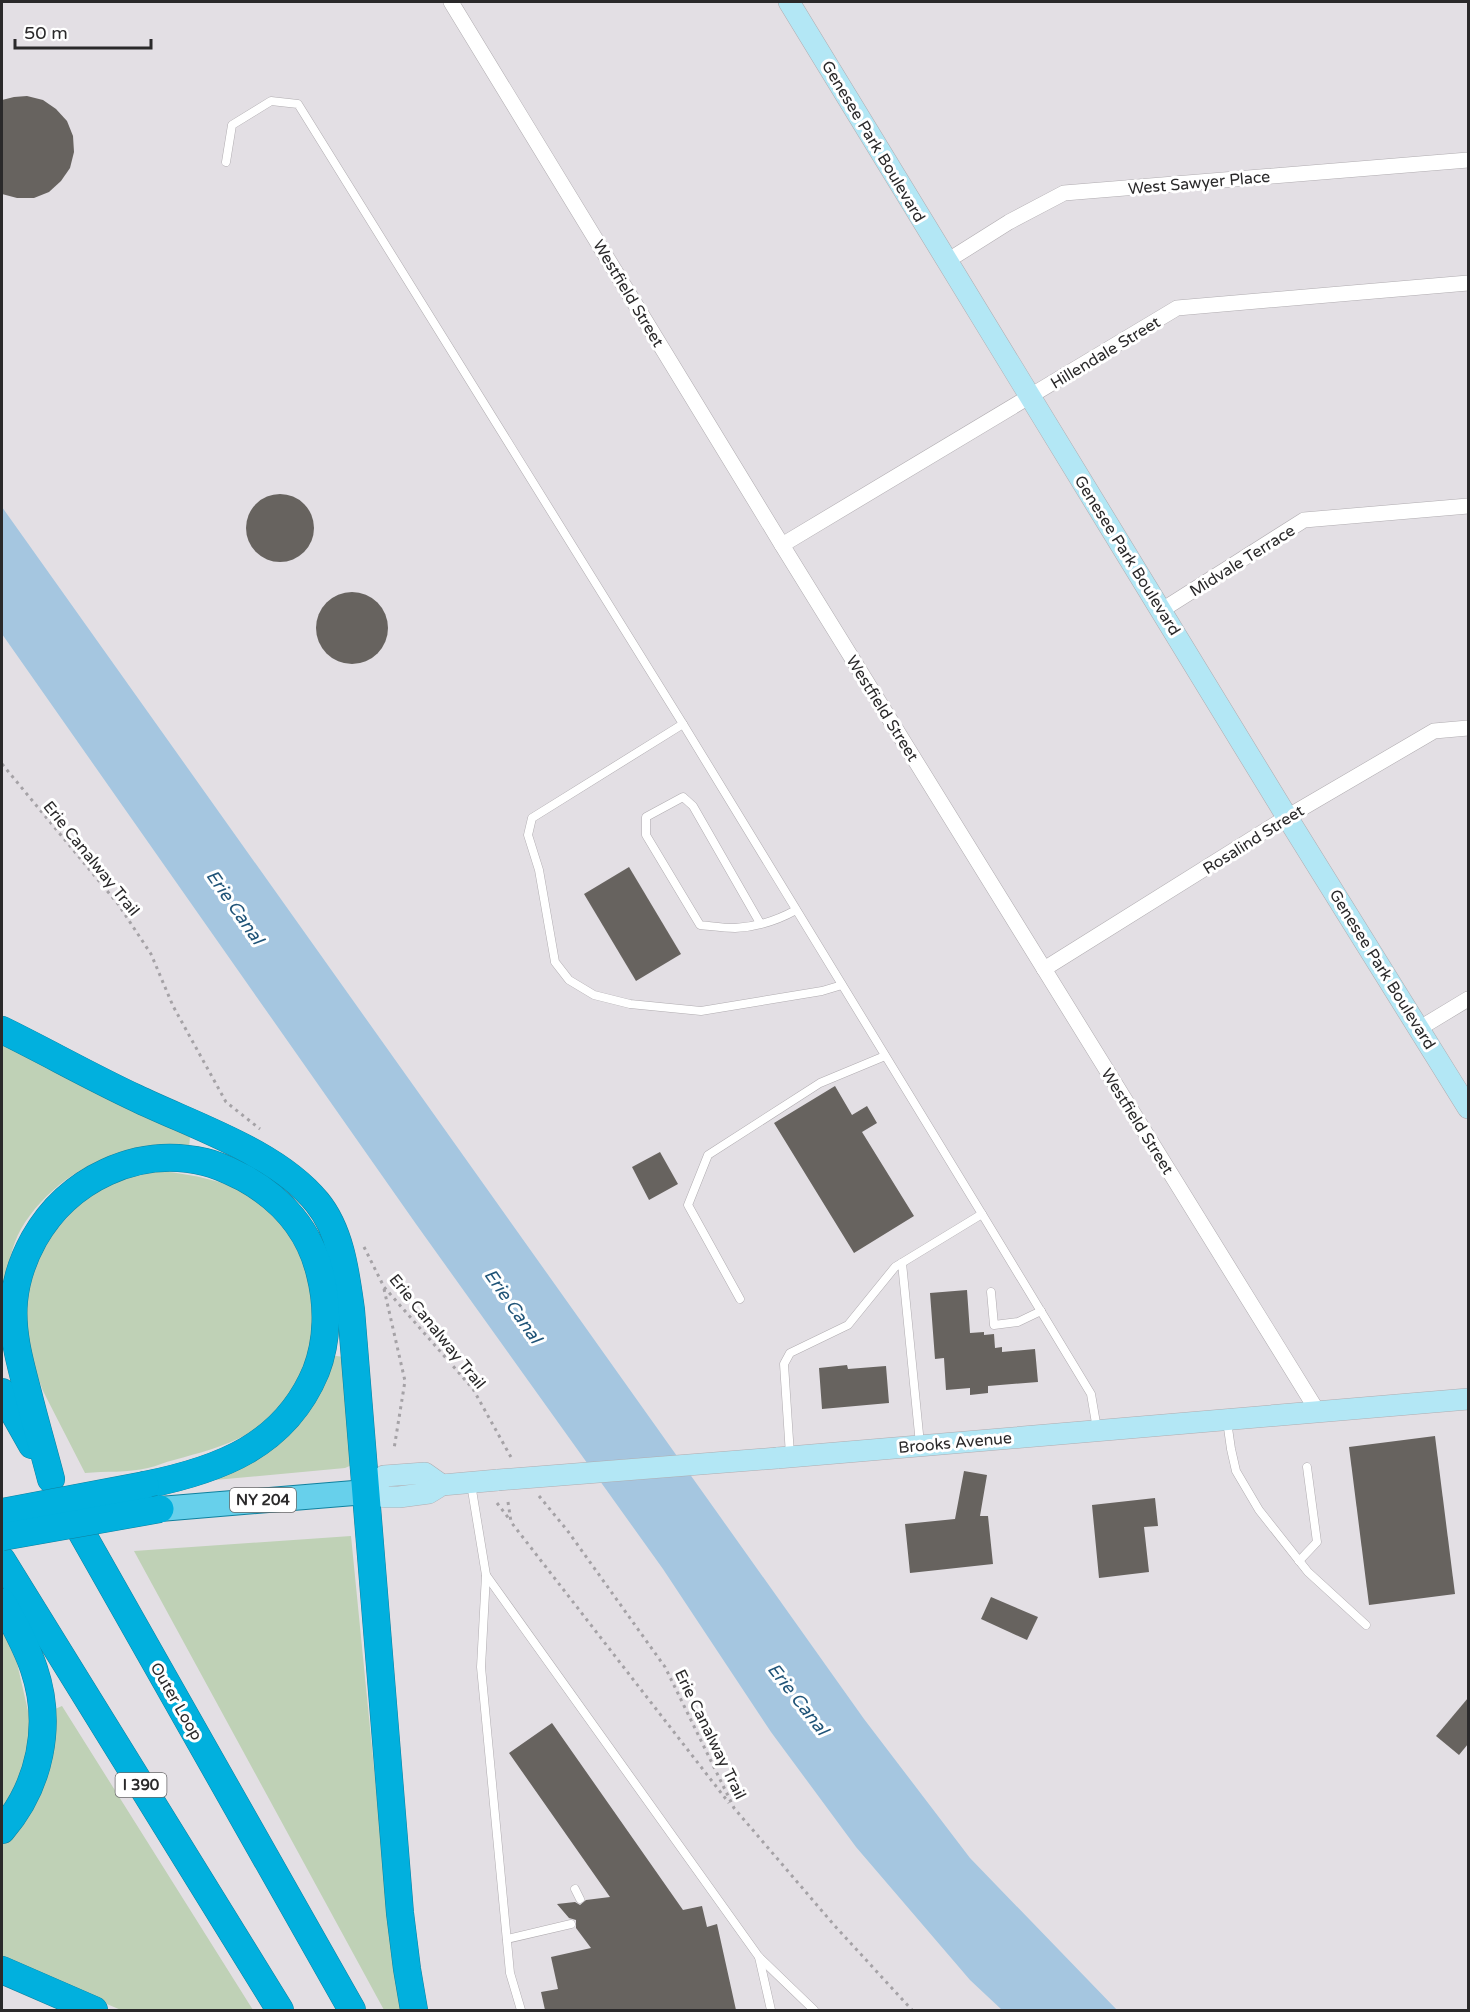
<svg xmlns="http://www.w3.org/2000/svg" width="1470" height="2012" font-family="'Varela Round',sans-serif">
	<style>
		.green { fill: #bfd1b6 }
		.water { fill: #a5c6e0 }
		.building { fill: #67635f }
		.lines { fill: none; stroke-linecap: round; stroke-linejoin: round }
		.lane-casing { stroke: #b0acb0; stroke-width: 9 }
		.street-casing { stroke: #b0acb0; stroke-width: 16 }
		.secondary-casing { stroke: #b0acb0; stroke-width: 22 }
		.primary-casing { stroke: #0f819f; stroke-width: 26 }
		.highway-casing { stroke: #0f819f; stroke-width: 28 }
		.path { stroke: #a5a2a6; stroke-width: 3; stroke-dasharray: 3 4.5; stroke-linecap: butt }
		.lane { stroke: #fff; stroke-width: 8 }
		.street { stroke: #fff; stroke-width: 15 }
		.secondary { stroke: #b3e7f5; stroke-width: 21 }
		.primary { stroke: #67d0eb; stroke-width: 24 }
		.highway { stroke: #01b0de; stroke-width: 27 }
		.secondary-bridge-casing { stroke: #b0acb0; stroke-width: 22; stroke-linecap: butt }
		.highway-bridge-casing { stroke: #0f819f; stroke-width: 28; stroke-linecap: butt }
		.secondary-bridge { stroke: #b3e7f5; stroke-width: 21 }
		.highway-bridge { stroke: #01b0de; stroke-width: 27 }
		.labels { text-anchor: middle; stroke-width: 6; stroke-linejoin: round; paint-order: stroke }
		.shield { fill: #fff; stroke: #6a696a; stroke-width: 1.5 }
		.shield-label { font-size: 15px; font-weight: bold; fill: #2a292a }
		.street-label { font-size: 16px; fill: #2a292a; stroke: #fff }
		.water-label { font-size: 18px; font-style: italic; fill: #205478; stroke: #fff }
	</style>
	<rect width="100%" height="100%" fill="#e3dfe4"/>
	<!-- green -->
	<g class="green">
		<path d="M2,1045L190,1137L189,1148C163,1152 134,1153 108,1159C72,1167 28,1207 15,1242C6,1266 5,1293 2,1318Z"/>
		<path d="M161,1171C194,1175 226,1180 255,1199C302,1230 330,1315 306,1366C294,1392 272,1420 247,1434C225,1447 198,1453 174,1460C165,1462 157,1466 148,1468C128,1473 105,1471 85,1473L43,1391L28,1350L23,1302L40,1247L86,1197L121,1179Z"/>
		<path d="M329,1355L344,1357L352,1465L345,1468L215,1480Z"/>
		<path d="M351,1536L395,1980L404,2010H384L134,1551Z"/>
		<path d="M2,1628L17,1663L31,1724L23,1772L2,1811Z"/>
		<path d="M62,1706L253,2010H121L2,1960V1843L12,1833L48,1712Z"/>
	</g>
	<!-- water -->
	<path class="water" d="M2,507L864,1719L970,1858L1117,2010H1002L970,1980L856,1847L771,1732L663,1569L416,1224L2,634Z"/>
	<!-- building -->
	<g class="building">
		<path d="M27,96L43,100L56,109L67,121L73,136L74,152L70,168L61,181L49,192L34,198H17L2,194V100L14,97Z"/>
		<circle cx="280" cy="528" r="34"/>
		<circle cx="352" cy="628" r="36"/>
		<path d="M629,867L681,954L636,981L584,894Z"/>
		<path d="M835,1086L852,1115L867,1106L877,1123L862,1132L914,1216L854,1253L774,1123Z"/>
		<path d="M660,1152L678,1184L649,1200L632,1167Z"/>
		<path d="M967,1290L970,1333L984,1332V1335L994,1334L995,1348L1002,1347V1352L1035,1349L1038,1382L988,1386V1393L970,1395V1388L946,1390L944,1358L935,1359L930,1293Z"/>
		<path d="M847,1365L848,1369L886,1366L889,1403L822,1409L819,1368Z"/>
		<path d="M1435,1436L1455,1594L1369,1605L1349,1447Z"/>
		<path d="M964,1471L987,1475L980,1516H988L993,1564L910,1573L905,1524L955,1519Z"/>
		<path d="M1155,1498L1158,1526L1144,1527L1149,1572L1099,1578L1092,1505Z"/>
		<path d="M991,1597L1038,1617L1027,1640L981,1619Z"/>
		<path d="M1468,1698V1744L1459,1755L1436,1736Z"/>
		<path d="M552,1723L683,1910L702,1906L707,1927L717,1924L736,2010H545L541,1992L558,1989L551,1957L591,1948L576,1928V1920L569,1918L557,1904L575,1902L580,1905L586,1900L610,1897L509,1753Z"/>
	</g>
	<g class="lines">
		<!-- lane casing -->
		<g class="lane-casing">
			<g id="lane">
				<path d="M226,162L232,125L271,101L298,104L683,724L982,1214"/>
				<path d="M683,724L532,818L528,835L539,870L555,962L569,980L594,995L630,1004L701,1011L822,991L842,985"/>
				<path d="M760,923L693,806L683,797L646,817V835L700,925C711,926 723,928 735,928C755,927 778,920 796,910"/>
				<path d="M902,1263L920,1444"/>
				<path d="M991,1292L994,1325L1018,1322L1041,1311"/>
				<path d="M740,1299L688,1205L708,1155L820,1083L885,1056"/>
				<path d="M1227,1421L1231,1449L1236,1471L1259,1510L1308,1572L1366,1625"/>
				<path d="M790,1455L784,1364L790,1353L848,1325L895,1267L982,1214L1091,1394L1097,1429"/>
				<path d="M471,1484L486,1575L481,1667L510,1973L521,2010"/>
				<path d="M1299,1561L1317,1542L1307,1467"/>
				<path d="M486,1575L759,1957L814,2010"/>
				<path d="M575,1889L580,1899"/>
				<path d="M507,1939L571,1924"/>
				<path d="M759,1957L771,2010"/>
			</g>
		</g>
		<!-- street casing -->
		<g class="street-casing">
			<g id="street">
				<path d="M451,2L782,545L1318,1412"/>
				<path d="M947,261L1009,222L1064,193L1468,160"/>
				<path d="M782,545L1177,308L1468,283"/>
				<path d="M1162,610L1304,520L1468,506"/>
				<path d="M1044,969L1287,817L1434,731L1468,728"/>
				<path d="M1420,1028L1468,999"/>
			</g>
		</g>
		<!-- secondary casing -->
		<g class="secondary-casing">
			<g id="secondary">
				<path d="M789,2L1287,817L1468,1108"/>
				<path d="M777,1458L1468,1399"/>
				<path d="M371,1491L384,1476L425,1473L442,1485"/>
				<path d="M366,1492L371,1491L385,1497H399L429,1493L442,1485L498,1480"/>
			</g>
		</g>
		<!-- primary casing -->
		<g class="primary-casing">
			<path id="primary" d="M160,1509L366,1492"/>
		</g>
		<!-- highway casing -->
		<g class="highway-casing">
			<g id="highway">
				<path d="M2,1030C47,1052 91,1077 136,1098C194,1126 276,1152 317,1202C341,1231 346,1274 351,1310L400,1913L407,1969L414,2010"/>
				<path d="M2,1392L32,1445"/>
				<path d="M51,1479C44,1452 36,1425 29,1397C21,1366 11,1334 14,1301C16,1280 24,1257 34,1239C68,1179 137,1146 205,1162C219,1165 232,1172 244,1178C282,1199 310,1231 320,1274C328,1305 328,1340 316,1371C285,1446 219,1470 145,1485"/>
				<path d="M66,1505L352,2010"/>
				<path d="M2,1560L280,2010"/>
				<path d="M2,1602C14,1624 26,1645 34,1669C53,1725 40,1786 2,1830"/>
				<path d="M2,1970L94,2010"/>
			</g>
		</g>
		<!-- path -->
		<g class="path">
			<path d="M2,764L118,904L151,954L173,1006L226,1102L260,1129"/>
			<path d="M364,1247L384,1287L473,1389L512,1459"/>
			<path d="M384,1289L405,1381L394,1449"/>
			<path d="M539,1496L567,1530L665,1667L734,1808L834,1925L912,2010"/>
			<path d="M508,1502L511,1522L729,1803"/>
			<path d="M497,1503L510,1520"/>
		</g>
		<!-- lane -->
		<use href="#lane" class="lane"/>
		<!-- street -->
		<use href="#street" class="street"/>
		<!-- secondary -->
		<use href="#secondary" class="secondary"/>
		<!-- primary -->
		<use href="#primary" class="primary"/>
		<!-- highway -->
		<use href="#highway" class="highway"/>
		<!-- secondary-bridge casing -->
		<g class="secondary-bridge-casing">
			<path id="secondary-bridge" d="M498,1480L777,1458"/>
		</g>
		<!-- highway-bridge casing -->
		<g class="highway-bridge-casing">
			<g id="highway-bridge">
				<path d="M2,1512L145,1485"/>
				<path d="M2,1537L160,1509"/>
			</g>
		</g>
		<!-- secondary-bridge -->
		<use href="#secondary-bridge" class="secondary-bridge"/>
		<!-- highway-bridge -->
		<use href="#highway-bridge" class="highway-bridge"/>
	</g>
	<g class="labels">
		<!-- shield labels -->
		<g class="shield">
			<rect x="230" y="1488" width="66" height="24" rx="4.5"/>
			<rect x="115.5" y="1773" width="51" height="24" rx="4.5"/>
		</g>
		<g class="shield-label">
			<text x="263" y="1505">NY 204</text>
			<text x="141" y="1790">I 390</text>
		</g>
		<!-- street labels -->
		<g class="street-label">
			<text transform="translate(874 141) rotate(59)" y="6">Genesee Park Boulevard</text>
			<text transform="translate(1199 182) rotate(-5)" y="6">West Sawyer Place</text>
			<text transform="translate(629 293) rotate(59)" y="6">Westfield Street</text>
			<text transform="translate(1105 352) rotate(-31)" y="6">Hillendale Street</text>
			<text transform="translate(1128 555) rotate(58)" y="6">Genesee Park Boulevard</text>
			<text transform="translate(1242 560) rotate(-32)" y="6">Midvale Terrace</text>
			<text transform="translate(883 708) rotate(58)" y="6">Westfield Street</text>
			<text transform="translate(1253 839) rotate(-32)" y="6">Rosalind Street</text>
			<text transform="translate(92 858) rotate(51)" y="6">Erie Canalway Trail</text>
			<text transform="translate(1383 969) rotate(58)" y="6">Genesee Park Boulevard</text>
			<text transform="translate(1138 1121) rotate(58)" y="6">Westfield Street</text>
			<text transform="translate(438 1331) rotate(51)" y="6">Erie Canalway Trail</text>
			<text transform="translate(955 1442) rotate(-5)" y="6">Brooks Avenue</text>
			<text transform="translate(177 1701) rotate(60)" y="6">Outer Loop</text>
			<text transform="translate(711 1734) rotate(64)" y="6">Erie Canalway Trail</text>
		</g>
		<!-- water labels -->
		<g class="water-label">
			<text transform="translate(235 907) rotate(55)" y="6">Erie Canal</text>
			<text transform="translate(513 1306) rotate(55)" y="6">Erie Canal</text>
			<text transform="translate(798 1699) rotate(52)" y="6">Erie Canal</text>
		</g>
	</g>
	<!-- border -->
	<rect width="1470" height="2012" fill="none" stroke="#2a292a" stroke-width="6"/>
	<!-- scale -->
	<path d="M15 39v9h136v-9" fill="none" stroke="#2a292a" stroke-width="3"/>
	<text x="24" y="39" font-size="18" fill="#2a292a" stroke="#ffffff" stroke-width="4.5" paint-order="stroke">50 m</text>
</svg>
